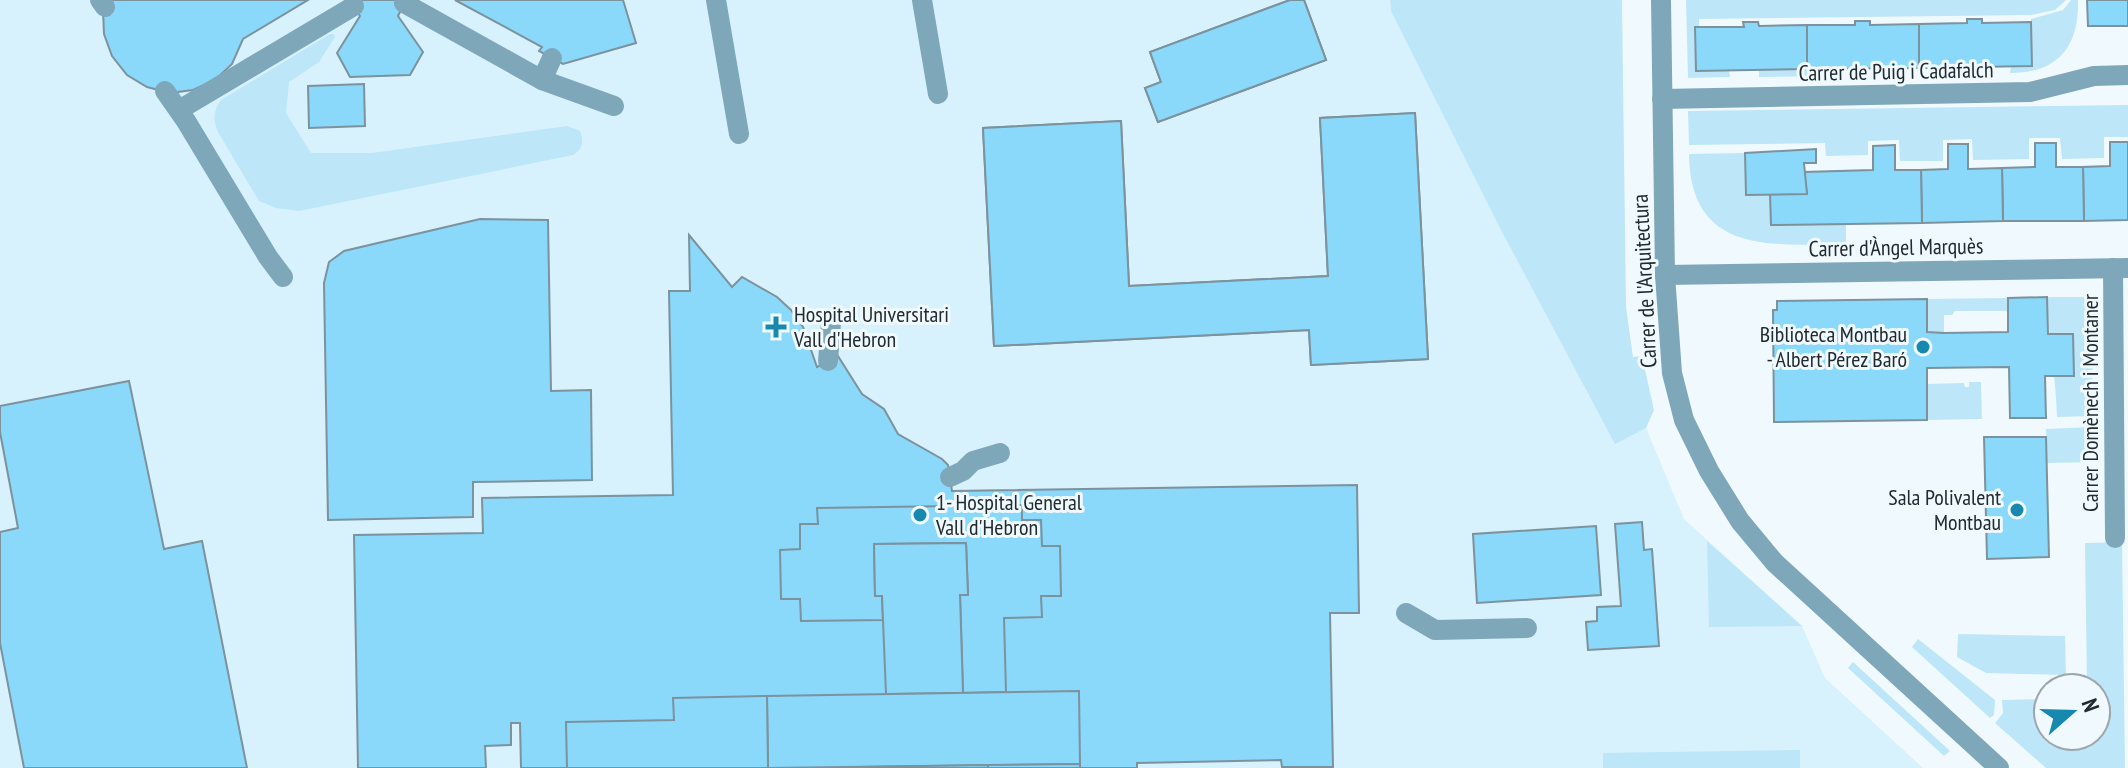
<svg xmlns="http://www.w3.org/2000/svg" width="2128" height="768" font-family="'PT Sans Narrow',sans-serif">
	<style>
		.built { fill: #d7f1fd }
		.green { fill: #bde6f8 }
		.building { fill: #8ad9fb; stroke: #7c929c; stroke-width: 2 }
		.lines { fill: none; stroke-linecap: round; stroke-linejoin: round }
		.lane { stroke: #7fa7ba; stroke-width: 20 }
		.street { stroke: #7fa7ba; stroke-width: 20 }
		.poi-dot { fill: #1788ae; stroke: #f0fafe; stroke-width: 3 }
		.labels { text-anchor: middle; stroke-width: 6; stroke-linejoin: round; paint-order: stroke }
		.street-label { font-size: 22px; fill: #212a2e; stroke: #f0fafe }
		.poi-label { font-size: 22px; fill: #212a2e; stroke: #f0fafe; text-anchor: start }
	</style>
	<rect width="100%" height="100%" fill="#f0fafe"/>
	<!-- built -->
	<path class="built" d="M0,0H1390L1391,11L1615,443L1646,428L1684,519L1802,626L1825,678L1923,768H0Z"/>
	<!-- green -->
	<g class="green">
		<path d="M1390,0H1622L1626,307L1633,357L1642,356L1654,410L1646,428L1615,444L1499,226L1391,11Z"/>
		<path d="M1686,0H2066L2055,10L2031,15L1699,19V27L1695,28L1696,71H1729L1730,77L1688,78Z"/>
		<path d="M2071,0H2078C2079,47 2058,73 2010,73L2011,67L2032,66L2031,19L2063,10Z"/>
		<path d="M330,34H334L335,37L319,62L289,82L286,113L311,153H372L567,126L580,131C584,142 583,149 573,155L299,211L276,208L259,201L218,132C213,120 213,111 221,100Z"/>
		<path d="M1833,69L1834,76L1759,77V70Z"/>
		<path d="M2128,105V137H2104V158L2062,159L2060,138H2029V159L1973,160L1972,139L1943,140V161H1900L1899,140L1868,141V155L1826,156L1825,143L1689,145L1688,111Z"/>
		<path d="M1745,153L1746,195L1770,194L1846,224V244C1772,245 1690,255 1689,154Z"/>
		<path d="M2047,297H2092L2093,416L2057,417C2056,376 2048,338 2047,297Z"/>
		<path d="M2008,298V311H1955L1952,315H1944V333L1927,332V299Z"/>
		<path d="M1969,382H1981L1982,419L1927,420V384L1964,383L1965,387H1969Z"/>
		<path d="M2092,427L2093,462L2047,463L2046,429Z"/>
		<path d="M1707,541L1802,626L1709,627Z"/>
		<path d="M2122,542L2125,768H2046L1995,723L2003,713L2002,700L2048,699V736H2096V688H2087L2085,543Z"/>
		<path d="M1958,634L2065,636L2066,675L1986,673L1957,657Z"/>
		<path d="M1918,639L1995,700L1994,715L1990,718L1912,647Z"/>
		<path d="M1853,662L1950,751L1944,756L1848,668Z"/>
		<path d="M1800,750V768H1603V753Z"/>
	</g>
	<!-- building -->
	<g class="building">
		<path d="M107,0H308L243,39L232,64L215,80L193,90L170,93L147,87L127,75L112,56L104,34L103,10Z"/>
		<path d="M350,0H406L398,16L423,52L410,75L350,77L337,53L360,16Z"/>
		<path d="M455,0H623L636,43L563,64L539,51L542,47Z"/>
		<path d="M1290,0H1304L1326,60L1158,122L1145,88L1161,82L1150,52Z"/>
		<path d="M1290,0H1304L1326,60L1158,122L1145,88L1161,82L1150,52Z"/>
		<path d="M2087,0H2128V26H2088Z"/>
		<path d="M1967,19H1982V23L2031,22L2032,66L1919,68V24L1967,23Z"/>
		<path d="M1855,21H1870V25L1919,24V68L1807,69V25H1855Z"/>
		<path d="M1743,22H1758L1759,26L1807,25V69L1696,71L1695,27H1744Z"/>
		<path d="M364,84L365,126L309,128L308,86Z"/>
		<path d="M1415,113L1428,359L1311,365L1309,330L994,346L983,128L1121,121L1129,286L1328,276L1320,118Z"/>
		<path d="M1415,113L1428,359L1311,365L1309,330L994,346L983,128L1121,121L1129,286L1328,276L1320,118Z"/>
		<path d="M2110,142H2128V220L2084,221L2083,167L2110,166Z"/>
		<path d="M2035,143H2056V167H2083L2084,221H2003L2002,168L2035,167Z"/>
		<path d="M1948,144H1968V169L2002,168L2003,221L1922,223L1921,170L1948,169Z"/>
		<path d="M1895,145V170H1921L1922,223L1771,225L1770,194H1807L1804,172L1873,170V146Z"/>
		<path d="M1816,149V163H1804L1807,194L1746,195L1745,153Z"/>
		<path d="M480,219L548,220L551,391L591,390L592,480L473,482V517L328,520L324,283L329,262L344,251Z"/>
		<path d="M689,235L732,287L742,277L777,297L791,310L803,327L817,367L838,356L862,394L884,409L898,434L942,459L948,465L952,491L1357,485L1359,613H1330L1333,767H1282L1281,760L1137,763V768H521L520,723H511V745L485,746L486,768H358L354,535L483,533L482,498L673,495L669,291H690Z"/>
		<path d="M2047,297L2048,334H2073L2074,376H2045L2046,418H2010L2009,367L1927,368V420L1774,422L1773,310H1777V301L1927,299V332L1944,333L2008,332V298Z"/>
		<path d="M129,381L164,549L202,541L247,768H24L0,643V532L18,528L0,432V406Z"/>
		<path d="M1984,437H2046L2049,557L1987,559Z"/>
		<path d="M1022,505V520H1041L1042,546H1060L1061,596H1041L1042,617L1004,618L1006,692L963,693L960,595H968L966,543L874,544L875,596H882L883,620L801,621L800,599H781L780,550L800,549V524H818L817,508Z"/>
		<path d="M1642,522L1644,550L1652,549L1659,646L1588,650L1586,622L1597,621V607L1621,606L1615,524Z"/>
		<path d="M1596,526L1601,595L1477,603L1473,534Z"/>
		<path d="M966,543L968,595H960L963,693L886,694L882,596H875L874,544Z"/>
		<path d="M1079,691L1080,764L768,768L767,696Z"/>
		<path d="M767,696L768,768H567L566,722L674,720L673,698Z"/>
		<path d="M1080,764V768H988V765Z"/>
		<path d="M988,765V768H861V767Z"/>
	</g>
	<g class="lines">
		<!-- lane -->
		<g class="lane">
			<path d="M100,0L105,7"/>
			<path d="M922,0L938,94"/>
			<path d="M404,3L542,80"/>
			<path d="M552,58L542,80L614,106"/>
			<path d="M165,91L186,121L268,257L283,277"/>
			<path d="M1662,99L2030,92L2094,76L2128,75"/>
			<path d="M179,110L354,6"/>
			<path d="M828,361L831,323"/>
			<path d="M950,477L963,471L973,461L1000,453"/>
			<path d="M1406,613L1435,630L1527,628"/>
		</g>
		<!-- street -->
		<g class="street">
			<path d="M716,0L739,134"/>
			<path d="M1661,0L1665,275L1672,373L1684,420L1709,471L1740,521L1775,563L1999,768"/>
			<path d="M2113,268L2115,538"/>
			<path d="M1665,275L2128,268"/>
		</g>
	</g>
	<!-- markers -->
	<g class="poi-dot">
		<path d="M772 315h8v8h8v8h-8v8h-8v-8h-8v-8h8z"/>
		<circle cx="1923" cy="347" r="8"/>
		<circle cx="2017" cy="510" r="8"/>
		<circle cx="920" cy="515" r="8"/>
	</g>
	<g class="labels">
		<!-- street labels -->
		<g class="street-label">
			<text transform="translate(1896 71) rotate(-1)" y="8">Carrer de Puig i Cadafalch</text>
			<text transform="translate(1896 247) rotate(-1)" y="8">Carrer d'Àngel Marquès</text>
			<text transform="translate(1644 281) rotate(-93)" y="8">Carrer de l'Arquitectura</text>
			<text transform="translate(2090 403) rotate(-90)" y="8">Carrer Domènech i Montaner</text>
		</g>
		<!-- poi labels -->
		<g class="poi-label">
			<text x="794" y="322">Hospital Universitari<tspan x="794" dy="25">Vall d'Hebron</tspan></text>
			<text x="1907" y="342" text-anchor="end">Biblioteca Montbau<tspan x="1907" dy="25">- Albert Pérez Baró</tspan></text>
			<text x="2001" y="505" text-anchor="end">Sala Polivalent<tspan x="2001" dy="25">Montbau</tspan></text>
			<text x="936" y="510">1- Hospital General<tspan x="936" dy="25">Vall d'Hebron</tspan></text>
		</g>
	</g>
	<!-- north arrow -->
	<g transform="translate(2072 712) rotate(70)"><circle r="38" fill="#f0fafe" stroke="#9da7ab" stroke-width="2"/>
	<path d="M0-6L14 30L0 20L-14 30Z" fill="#1788ae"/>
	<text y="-12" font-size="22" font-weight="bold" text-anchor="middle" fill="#212a2e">N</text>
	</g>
</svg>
